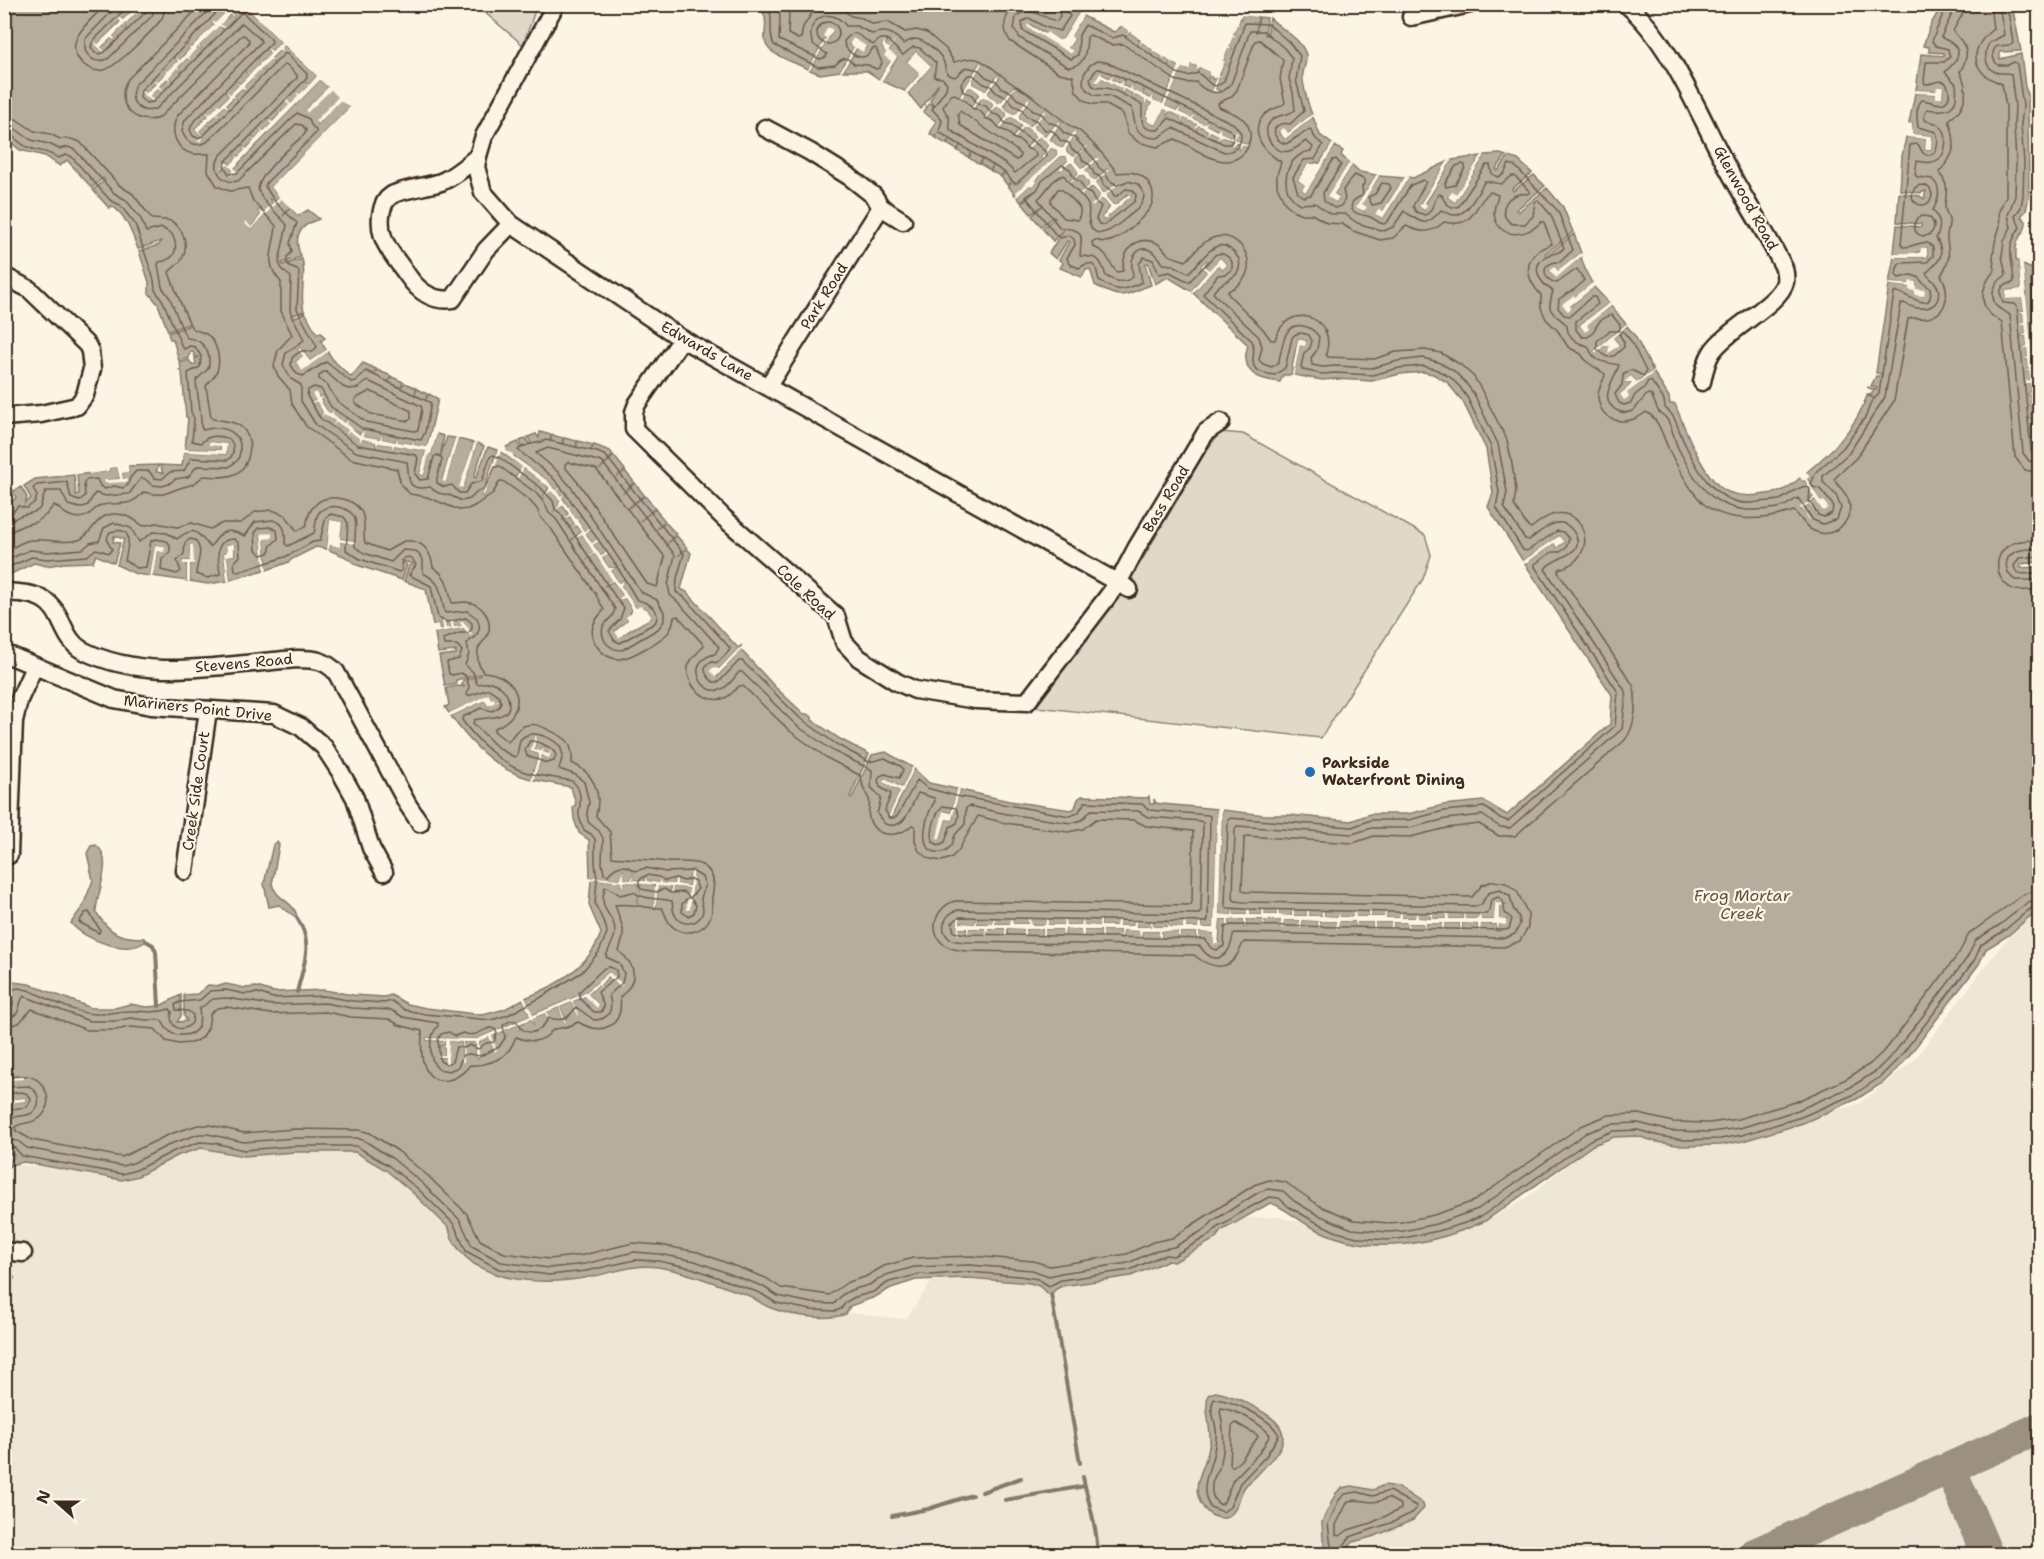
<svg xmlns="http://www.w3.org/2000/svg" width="2044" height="1559" font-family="'Shantell Sans',sans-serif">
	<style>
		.built { fill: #eee6d6 }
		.green { fill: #e0d8c8; stroke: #8e8173; stroke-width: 1.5 }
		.water { fill: #b7ad9e; stroke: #85796b; stroke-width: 1.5 }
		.pier { fill: #fcf5e5; fill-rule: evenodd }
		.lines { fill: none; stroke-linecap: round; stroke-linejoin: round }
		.shore { stroke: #6d5e51; stroke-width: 1.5 }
		.stream { stroke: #85796b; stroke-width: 4 }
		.taxiway { stroke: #9c9082; stroke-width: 32 }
		.minor-casing { stroke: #3b2a1e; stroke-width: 21 }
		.minor { stroke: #fcf5e5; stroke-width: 16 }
		.poi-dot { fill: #1f6fb2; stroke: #fcf5e5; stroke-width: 2 }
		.labels { text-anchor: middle; stroke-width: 4.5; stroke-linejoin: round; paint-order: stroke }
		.street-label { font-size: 15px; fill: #3b2a1e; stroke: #fcf5e5 }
		.poi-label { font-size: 15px; font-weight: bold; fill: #3b2a1e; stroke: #fcf5e5; text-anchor: start }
		.water-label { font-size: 16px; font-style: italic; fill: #605144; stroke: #fcf5e5 }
	</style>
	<rect width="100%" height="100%" fill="#fcf5e5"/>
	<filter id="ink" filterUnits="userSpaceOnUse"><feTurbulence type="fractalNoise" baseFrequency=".0167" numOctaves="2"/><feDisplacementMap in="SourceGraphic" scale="12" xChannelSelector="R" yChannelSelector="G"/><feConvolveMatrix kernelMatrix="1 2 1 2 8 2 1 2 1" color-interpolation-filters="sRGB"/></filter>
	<g filter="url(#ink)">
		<!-- built -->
		<path class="built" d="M2039,907V1554H5L4,1177L13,1165L138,1172L163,1141L370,1151L544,1280L589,1279L660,1261L830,1311L906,1319L932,1281L1052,1275L1165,1266L1246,1218L1278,1217L1352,1234L1412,1239L1489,1220L1532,1194L1599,1138L1787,1124L1859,1104L1914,1060L2001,946Z"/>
		<!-- green -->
		<g class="green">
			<path d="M476,5H537L523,45Z"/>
			<path d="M1220,432L1243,434L1425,535L1431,555L1423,579L1321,738L1036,707L1142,560L1204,454Z"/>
		</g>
		<!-- water -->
		<g class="water">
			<path d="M5,5H131L135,9L122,20L117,17L121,21L98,44L93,41L104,53L101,48L111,38L116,40L112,37L123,26L127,30L124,25L135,14L139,16L136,13L145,5L152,6V5H234L227,11L223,7L226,12L215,24L210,19L214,25L191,48L186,45L190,49L179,60L174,57L178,61L168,71L163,68L167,72L157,82L152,79L156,83L146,93L142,89L141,90L151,101L150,96L168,78L171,81L168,77L177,68L182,72L178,67L187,58L192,62L188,57L198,47L202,50L199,46L219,25L224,30L220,24L231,14L235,18L232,13L240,5H244L281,42L272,51L267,47L270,54L261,63L257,59L260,64L250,74L245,71L249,75L240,84L235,81L239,85L230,95L225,91L229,96L210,115L205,112L209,115L195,129L202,136L198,141L204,137L199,131L207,123L211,127L208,123L216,115L220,117L216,114L224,106L228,107L226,105L234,97L237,99L234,96L242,88L245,91L243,87L252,78L255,80L252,77L261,69L265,71L262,68L270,59L274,63L271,58L280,50L284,52L281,48L284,45L317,76L309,85L305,82L308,86L300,95L295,92L299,96L291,104L286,102L290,105L281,113L277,111L280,114L272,122L269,119L272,123L264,131L259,129L263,132L255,140L252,136L254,141L246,149L242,145L245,150L238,157L234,154L237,158L230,165L227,161L222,170L228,164L233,170L229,177L234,172L233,168L239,165L238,164L320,80L328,87L305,110L307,112L331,89L339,97L316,121L318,124L340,100L350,107L271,187L279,197L274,202L269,198L273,203L262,214L257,210L261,215L251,227V229L281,198L290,207L283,216L291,208L298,216L308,210L319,219C298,226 293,237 301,257L282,263L283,265L302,259C307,276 299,293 304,311L291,316L292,319L305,312L317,334L321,332L325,338L321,341L326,350L310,361L300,348L298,349L304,356L296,362L302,370L328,352L333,360L351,377L363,363L376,369L374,374L377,370L391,376L388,382L392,377L403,382L401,387L405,383L416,388L415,394L417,389L427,394L426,399L429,394L438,399L427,447L414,445L413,439L412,444L397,442V436L396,442L382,439L383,434L381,439L362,436L363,429L361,435L345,424L348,418L344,423L332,415L336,409L331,414L327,411L320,399L325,395L319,398L316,393V400L311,404L317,401L323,412L320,416L324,413L361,439L359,444L362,439L376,442V448L378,443L393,445V451L394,445L409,448L408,454L410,448L426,451L420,474L424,475L429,451L431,454L437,434L444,436L440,457L447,437L455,438L442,480L446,481L458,439L474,443L460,486L463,488L477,443L484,446L474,477L476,478L488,447L497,450L482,496H484L499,451L523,467L516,477L524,468L541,481L535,490L542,481L549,488L542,499L551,490L560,500L559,505L553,512L562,505L569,514L562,521L570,516L575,524L568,529L576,525L581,532L572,539L573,540L582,534L595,553L586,560L595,554L613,580L604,586L613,581L623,595L615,602L625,598L632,609L628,620L615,631L619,637L652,617L646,608H636L621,586L623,580L619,583L611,571L615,568H609L602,558L606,553L601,556L593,545L598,541L592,543L585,533L591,529L584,531L577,520L582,516L576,519L568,508L574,504L568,507L562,497L567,493L561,496L556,491L561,486L555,490L548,481L507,451L506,447L518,442L520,448H522L520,441L526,438L529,444L531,443L528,437L536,434L539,438L540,432L551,435L550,442L552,435L563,438L562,445L564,438L577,441L576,448L578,441L593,445L591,451L594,445L610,451L613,455L599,470L614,456L625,470L617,477L625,471L634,482L623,493L635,483L644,495L627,509L645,496L655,508L638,523L655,509L665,521L657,529L666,523L676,534L668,543L677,536L687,548L678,556L687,549L691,553L681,589L687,592L738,648L742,645L719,669L713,668L717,677L741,650L776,688L804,714H808L812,717V720L840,739L869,754L850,797L852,798L872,755L886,752L912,767L902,788L885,779L884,782L891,786L888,792L892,787L900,791L888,817L891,818L914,769L929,783L957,789L951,813L944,811L940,839L946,819L952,820L960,790L1009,801L1071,810L1075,808L1078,799L1082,796L1147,798L1149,796L1150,804H1154V799L1156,803L1162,804L1217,809L1214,928H1201V922H1199V928H1185L1186,922L1184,921V928L1169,927L1167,921V927H1153V921L1151,927H1136L1135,920V926H1119L1118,920L1117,926H1101V920L1099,926L1083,925L1082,919L1081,925H1065V918L1064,925H1048L1046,919V925H1030L1029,918L1028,924H1012V918L1011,924H995L993,919V924H977V917L975,924L960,923L958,917L957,935L959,928H967V935L969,928H986L987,935V928H1005L1007,936V928L1024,929L1026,936V929H1043V936L1045,929H1063L1064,936L1065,929L1082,930L1084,937L1083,930H1101V937L1103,930H1120V938H1122L1123,930L1140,931L1141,937L1142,931H1159L1161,937V931L1178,932L1180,936V932H1197V940L1199,932L1214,933L1219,943L1220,919H1227L1229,926V919H1244V927H1246V919H1263L1264,926V920H1281L1283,927V920H1300L1302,928V920L1318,921V928L1320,921H1336L1338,928V921H1355L1356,928V922H1373V929L1375,922H1391L1393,928V922H1407L1409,929V923H1424L1426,930V923H1442L1444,930L1443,923H1460V930H1462V923L1478,924V931L1480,924H1497V931H1499V924L1506,920H1499V905H1506V904H1495V920H1480V913L1478,919H1464L1463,913V919H1448L1446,912L1447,919H1433L1431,912V919L1417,918L1416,912V918H1402L1400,911V918H1386L1385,911V917H1371L1370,911L1369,917H1355V911L1354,917H1339V911L1338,917L1324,916V910L1322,916H1309L1308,910L1307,916H1294L1292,910V916H1279V910L1277,915H1264L1262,909V915H1249L1250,909L1247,915H1234V909L1232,915L1219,914L1222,810L1265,815H1290L1351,821L1370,814H1408L1443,805L1484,801L1507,815L1610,724L1612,695L1525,564L1554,543L1557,547L1564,542L1559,536L1523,561L1488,507L1493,493L1486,449L1463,402L1447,382L1433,374L1423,372L1400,374L1372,381L1335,379L1322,380L1294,375L1300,344L1306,341L1298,339L1292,367V375H1283L1280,382C1265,380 1247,377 1246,359C1245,354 1247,349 1248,345L1193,293L1218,265L1223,269L1227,265L1220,258L1209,271L1204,266L1207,260L1201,266L1207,272L1191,291L1168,277L1155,284L1148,263L1145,264L1151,285C1124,294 1124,302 1095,285L1090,269L1086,270L1082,277L1060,268L1063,263L1059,260L1069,242L1067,241L1056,259L1049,253L1064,229L1053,241L1042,228L1055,218L1053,217L1041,226L1032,216L1044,204L1031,214L1022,203L1034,192L1021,202L1017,197L1030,185L1032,186L1036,183L1034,181L1061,156H1066L1068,161L1060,168V170L1070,163H1072L1078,170V174L1070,181L1071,182L1080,175H1083L1089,183V186L1081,193L1093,187L1100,195L1099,198L1091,206L1100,199L1104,200L1110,207L1102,217L1104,220L1131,196L1128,194L1116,205H1113L1106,197V194L1119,183L1118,182L1105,193H1102L1096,185V182L1109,171L1107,169L1095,181L1092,180L1085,173V170L1098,159L1097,157L1084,168H1081L1075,161V158L1087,145L1074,157L1066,152V149L1076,133L1074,132L1063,148H1060L1050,140L1061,122L1059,121L1045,137L1035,129L1034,126L1045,111L1044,110L1032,125L1029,126L1019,119V115L1030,100L1028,99L1017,113L1013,114L1003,107L1014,89L1013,87L1001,102L998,103L988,95V92L999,78L997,76L986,91L972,84V81L981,65L979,64L959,98L961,99L968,88L971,87L979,93L972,107L974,109L981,98L984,97L993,103V106L985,118L987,119L995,108L998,107L1007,113V116L999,127L1001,129L1009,118L1012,117L1021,124V126L1013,138L1015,139L1023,128L1026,127L1035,134V137L1027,147L1028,149L1037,138L1040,137L1048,143L1049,146L1041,158L1043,159L1051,148L1057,150V155L1015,195L1009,187L1011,182L1008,186L1001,177L1004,173L1000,176L991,171L993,166L990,170L980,164L982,160L979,164L969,158L971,153L968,157L958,151L960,146L957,150L947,144L949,139L946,144L936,138L938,133L935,137L930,134L936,121L923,112L929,103L935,107L930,101L939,83L921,109L908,93L931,66L916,52L907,62L919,71V75L905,91L882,81L897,58L890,53L889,51L892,46L889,48L885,45L887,40L882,46L891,61L879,79L867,71H843L857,48L863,51L866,47L853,39L849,44L854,47L840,71L820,74L810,70L833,30L826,37L808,69C796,63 778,58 769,49C758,37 774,22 758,5H1067L1079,13L1063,39L1059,40L1047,33L1046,34L1029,24L1071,54L1068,48L1074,39L1070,37L1083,16L1114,32L1122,26L1129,31L1125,37L1130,32L1141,41L1137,46L1142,42L1153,50L1150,55L1154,51L1163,57L1161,62L1165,58L1171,62L1169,66L1172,63L1179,66L1162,105L1153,100L1154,95L1152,99L1142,95L1144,90L1141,94L1131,90L1132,85L1130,89L1122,85L1124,80L1121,84L1112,80L1113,75L1111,79L1101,74L1102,69L1096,82L1102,78L1123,89L1121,95L1124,89L1134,94L1132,100L1135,95L1146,100L1145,104L1147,101L1152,103L1146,115L1148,117L1147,121L1156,125L1164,109L1168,111L1167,115L1170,111L1182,117L1181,122L1184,118L1197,124L1196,129L1198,125L1208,130L1207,133L1209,131L1220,135L1219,141L1221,136L1233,141L1232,148L1236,142L1240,144L1238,150L1242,145L1248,147L1250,139L1247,145L1235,139L1237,133L1233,138L1219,132L1221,126L1218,131L1206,125L1207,120L1205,125L1193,119L1194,114L1192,119L1179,112L1180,107L1177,111L1165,106L1182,67L1188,70L1191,64L1197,66V72L1199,67L1210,72L1208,79L1210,76L1214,80L1216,78L1212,91L1221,92L1215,89L1219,77L1224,78L1219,76L1224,63L1228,64L1223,62L1228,48L1233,49L1229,47L1233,35L1238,37L1233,34L1237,25L1242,27L1238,24L1242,15L1258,17L1256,33L1259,17L1267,18L1265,35H1267L1270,18C1281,29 1302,39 1306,55C1307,61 1304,67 1303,73C1301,80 1309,108 1312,114L1288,133L1279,132L1285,139L1313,117L1320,135L1332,144L1319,164L1317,162L1310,165H1319L1316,169L1308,164L1298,180L1306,185L1302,190L1306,192L1335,146L1343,151L1341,155L1349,163L1328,197L1336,202L1339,197L1334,194L1352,165L1360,172L1376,175L1357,206L1364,211L1361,204L1379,176L1404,178L1383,211L1376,214L1383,218L1409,177L1413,178L1447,162L1419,206L1424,210L1425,204L1452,160L1481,156L1456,195L1448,197L1455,202L1485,155L1500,154L1506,156L1496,169L1498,171L1508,157L1518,160L1532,173L1512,189L1513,191L1534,175L1545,186L1516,210L1518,212L1547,188L1563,207L1573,232L1545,254L1546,256L1574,234L1581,253L1558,271H1550L1556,277L1581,257L1586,272L1592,283L1575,298L1563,304L1569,307L1594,287L1609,303L1580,325H1586L1611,306L1626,324L1594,351L1596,353L1604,346L1609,345V353L1619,345L1613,338L1627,326L1635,336L1653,371L1637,382L1631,376L1626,382L1632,381L1629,387L1620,394L1626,393L1654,373L1669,397L1670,404H1675C1684,427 1701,470 1719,486C1728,495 1747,497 1759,495C1781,492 1782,493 1800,478L1803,481L1805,480L1814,496L1801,509L1810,519L1803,508L1809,504L1816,515L1817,514L1810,503L1816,499L1821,503L1807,478L1810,476L1807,472C1832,451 1856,428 1867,396L1874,398L1866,394L1871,395L1874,390L1867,387L1876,390L1877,388L1871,386L1876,376H1882V374L1876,373L1889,285L1909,287L1924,296L1915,289L1916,282L1909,284L1889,283L1894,257H1927V248L1914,254L1894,253L1897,225L1921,227V224L1897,222L1899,193L1920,196L1924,199L1926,191L1920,193L1900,190L1902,156L1906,137L1926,139L1925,149H1931L1932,136L1911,134L1912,124L1909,123L1915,93L1936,94L1942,98L1943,88L1937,91L1916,90L1921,54L1944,56V53L1929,52V47L1923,46L1931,24L1942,5H1947L1949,8V5H2012L2021,51L2000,52V59L2021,54L2025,87L2028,94L2029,196L2026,211L2021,216L2026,221C2026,231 2022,232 2018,240C2015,246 2016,254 2016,260L2019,262L2021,289L2006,291L2007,299L2022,297L2024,311H2019L2023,313L2024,323H2020L2025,324L2026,334L2021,336H2026L2027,346L2022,348L2027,347L2028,357L2024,359H2028L2029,369L2025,371L2029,370L2030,380L2026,383L2030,382L2031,392L2027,394L2031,393L2032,403L2028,405H2032L2033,415L2029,417H2034L2035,429H2030L2035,430L2036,442L2031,443L2036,444L2037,456L2033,457L2037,458L2038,470L2034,471L2039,472V483L2035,484L2039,485V499L2037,501H2040L2039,562L2020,564L2021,568L2036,567V571H2038L2039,566V912L2029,917L2009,935L1986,949L1979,964L1904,1062L1884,1082L1857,1099L1803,1123L1743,1141L1721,1145L1683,1146L1657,1142L1637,1136L1614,1137L1593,1145L1485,1221C1428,1247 1367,1257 1310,1226C1300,1221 1279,1204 1270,1203L1221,1231L1215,1239L1174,1262L1167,1261L1131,1276L1062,1286L1056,1289L1051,1294H1048L1039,1286L1030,1283L968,1278L916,1280L891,1288L875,1297L850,1306L846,1314C827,1321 792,1316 774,1309C763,1306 756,1298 745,1294C716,1284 689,1272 658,1267C633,1264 619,1271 595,1276C556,1284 509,1285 474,1264C463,1256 451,1242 449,1228L413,1193L386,1170L355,1152H295L244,1156L201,1148L179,1155L138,1176L122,1180L24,1162L10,1165L14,1155L5,1152L4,1104L25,1101V1098L5,1101L4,1005H7V999H5V981L29,984L91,1008H115L130,1004L146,1007L160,1006L181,995V1016L177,1022L187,1021L184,1016V995L197,994L208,985L219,986L226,984L245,988L257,987L273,992L324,990L353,995L384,997L391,995L407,1004L426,1008L483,1015L505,1009L523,999L530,1016L477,1039L427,1038V1040L445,1041V1046H439L445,1047V1055L438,1057H445L448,1065V1041L462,1042V1062L463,1042H476V1057L478,1058L479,1042L489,1037L496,1052L491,1036L504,1031L507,1036L505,1030L517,1025L520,1031L518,1025L532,1019L534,1025L533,1018L559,1007L564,1021L566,1020L560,1007L572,1002L579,1016L573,1001L586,996L597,1007L599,1005L588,994L598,985L603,989L600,985L609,976L620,987L609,972L585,993L532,1015L525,998C555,987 591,965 601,933L589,905L591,880L595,879L622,882L621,887L623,882L639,883L637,904L640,884L656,885L654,906H656L658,885L671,887V893L673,887L689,888L687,909L689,910L694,870H691L689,886L676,884L677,878H675L674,884L661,883L662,877L660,883L647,881L646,876L645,881L632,880L633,873L631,880L623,879L624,871H623L622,879L590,878L589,840L579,833L574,819L573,807L576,804L571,787L534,780L542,755L549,754L542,752L544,746L541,751L534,749L537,737L530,751L539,754L531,779C497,771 470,743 451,716L485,700L488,706L495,701L491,700L489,695L449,713L445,707L449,705L446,688L457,686L465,687L462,685L463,680L480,676V674L456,680V684L445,686L439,656L456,654V651L438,653L435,633L465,628L463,626L453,627L450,620L451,628L446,629L444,621H442L443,629L439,630L438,624L433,625L426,589L404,581L409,566L413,564L400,560L407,565L402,580L357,565L344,556L329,550L330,545L339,546L340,542L354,544V541L340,539L342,522L330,520L327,549L316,547L292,559L289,562L267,570L264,539L261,534L264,570L230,580L227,556L234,555V545H226L227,552L224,553L227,581L208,584L190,581V564H193L190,545L191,561H183L187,564V581L153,576L157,551L164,546L155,545L150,576L136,574L117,565L124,539L114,536L113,542L120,543L114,563L96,555L93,562L64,563L47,566L34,563L11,574L5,575V512L16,497L12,492L21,487L27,497L25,503L31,498L24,486L35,479L74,475L76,495L79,494L77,475L109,471V468L117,467L120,479L105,480L123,479L122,473L129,472L128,466L159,465L156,472L163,473L160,465L182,466L184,452L226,454L227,444L209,442L221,446V450L185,449L188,418L186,417L182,372L179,370L181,369L180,363L189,360L192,365L196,364L195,359L199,357H195L193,352H190L189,358L179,361L173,339H170L168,333L188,326V324L168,331L158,304L149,293V282L139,251L159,245L161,241L138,249C132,234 126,214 112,206L109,208L93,190L105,180L103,178L92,188L67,160L60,166L45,156L20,150L5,137Z"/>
			<path d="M2023,265L2039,272V353L2032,354Z"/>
			<path d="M2032,358H2039V412H2037Z"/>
			<path d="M277,842L279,845L272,884C276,900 296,902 297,918L279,905L269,907L264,884L273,845Z"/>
			<path d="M96,845C115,859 96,893 96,912C110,934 119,938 145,938L146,941C128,956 84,940 71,923L83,906L93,880L87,853L91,846Z"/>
			<path d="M1215,1392C1234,1395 1250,1404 1266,1414C1299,1435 1277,1454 1257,1475C1253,1480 1247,1483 1244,1488C1237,1499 1239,1512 1225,1518C1204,1519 1193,1496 1199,1478C1204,1462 1208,1459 1210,1441C1211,1425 1204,1411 1208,1395Z"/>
			<path d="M1384,1485L1398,1487L1423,1504L1424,1508L1413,1520L1375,1536L1353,1542L1343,1554H1327L1323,1539L1322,1522L1336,1493L1342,1488L1352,1486L1373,1490Z"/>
		</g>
		<!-- pier -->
		<g class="pier">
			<path d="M249,4L283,38L284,42H288L319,73L320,77L353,107L275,187L298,212L302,213L298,215L281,199L251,229L244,223L246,221L251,227L261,215L257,210L262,213L273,203L270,197L274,202L279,197L271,187L350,107L340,101L318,124L315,121L338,97L331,90L307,113L305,110L328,87L320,80L238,163V166L237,165L234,168L237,172L229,177L233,170L228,165L221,169L225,162L226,161L230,165L237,158L234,154L238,157L245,150L242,146L247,149L254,141L251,136L255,140L262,132L259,128L264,131L271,124L268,119L273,122L280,114L277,110L281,113L289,105L285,101L287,100L291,104L298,96L295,92L300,94L308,86L304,83L309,85L317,76L284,45L281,48L284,52L279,50L271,58L275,62L270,60L262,68L265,71L261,69L253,77L256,81L252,78L244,86L246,91L242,88L234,95L236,99L233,97L226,104L229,108L224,106L217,113L220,117L216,115L208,122L211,127L207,123L199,131L204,137L199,142L197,141L202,136L195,129L209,116L205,111L210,114L218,106L217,104L220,105L229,96L225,90L230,94L239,85L234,81L240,84L249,75L245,70L250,74L260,64L256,58L261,63L270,54L267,47L272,51L281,42L244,5Z"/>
			<path d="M131,5L135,7L138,5H145L136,13L140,17L135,14L124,25L127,30L123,26L113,36L116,41L111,38L101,47L105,52L104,53L93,42L94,41L98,44L121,22L116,16L123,20L134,9Z"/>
			<path d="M234,5H240L232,13L235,18L230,14L221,24L225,29L219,26L199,46L202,50L198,47L189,57L192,62L187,58L178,67L182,72L177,68L169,77L171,82L167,78L159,86L163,91L158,88L150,96L153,100L151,101L140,91L142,89L146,93L156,84L152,79L157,82L167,72L163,68L168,71L178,61L174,56L180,60L190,49L186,45L191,48L214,25L210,19L215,23L226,12L222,7L227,11Z"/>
			<path d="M1240,12L1256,15V17L1241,15L1238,24L1242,27L1237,25L1233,34L1239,37L1233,36L1229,47L1233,49H1228L1223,61L1228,64L1224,63L1219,75L1224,78L1219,77L1215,89L1221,93L1212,91L1222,63L1220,62Z"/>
			<path d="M1079,13L1083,16L1071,36L1074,39L1068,48L1073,51L1071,54L1027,27L1028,24L1045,34L1047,32L1059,40L1063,39Z"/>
			<path d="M1122,23L1170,59L1186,67L1191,61L1212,70L1209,79V72L1199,67L1196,72L1197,66L1191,64L1189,70L1182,68L1165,106L1177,111L1181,107L1179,112L1191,118L1195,114L1193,119L1204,124L1208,120L1206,125L1217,131L1221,126L1220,132L1233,138L1236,132L1238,133L1235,139L1247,145L1252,139L1248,147L1242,145L1239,151L1240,144L1236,142L1231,148L1233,140L1222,136L1218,141L1219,135L1210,131L1207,135L1208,130L1199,125L1195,129L1197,124L1184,118L1180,123L1182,117L1170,111L1166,115L1168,111L1164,109L1156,125L1147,121L1148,117L1146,116L1152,103L1147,101L1145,105V100L1135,95L1132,101L1134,94L1124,89L1121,95L1122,89L1102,78L1098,82H1095L1102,69L1101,74L1110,79L1114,74L1112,80L1120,84L1123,80L1122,86L1130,89L1132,84V90L1141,94L1143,90L1142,95L1151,99L1154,94L1153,100L1163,104L1179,66L1172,63L1170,67L1171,62L1165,58L1161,62L1163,57L1154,51L1150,55L1153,50L1142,42L1138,47L1141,40L1130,32L1125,36L1129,31L1120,25Z"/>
			<path d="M828,27L833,30L810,70L808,69L826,38L823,36Z"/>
			<path d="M853,38L866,46L863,52L856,48L843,71H840L854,47L849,44Z"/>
			<path d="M896,38L889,51L897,57L882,81L879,79L891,61L884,56L886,53L882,46L886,39L885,45L889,48Z"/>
			<path d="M916,52L931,66L908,93L905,91L919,75L918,71L907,62Z"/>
			<path d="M980,63L982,64L972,81V84L986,91L997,76L999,77L988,92V95L998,103L1001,102L1013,87L1015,88L1003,104V107L1013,114L1017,113L1028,98L1030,100L1019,115V119L1029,126L1032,125L1044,110L1046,111L1034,126L1035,129L1045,137L1059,121L1061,122L1050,138V140L1060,148H1063L1074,131L1076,133L1066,149V152L1074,157L1087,145L1088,146L1075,158V161L1081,168H1084L1097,157L1099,159L1085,170L1092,180L1095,181L1108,169L1109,171L1096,182V185L1102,193H1105L1118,182L1120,183L1106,195V197L1113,205H1116L1129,194L1131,196L1104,220L1102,217L1110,210V207L1104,200L1101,199L1092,207L1091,205L1099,198L1100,195L1093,187H1090L1082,195L1080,193L1089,186V183L1083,175H1080L1071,182L1070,181L1078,174V171L1072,163H1070L1061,170L1059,169L1068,161L1066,156H1061L1035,180L1036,183L1032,186L1030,185L1017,197L1016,192L1057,155V150L1051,148L1043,159L1041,158L1049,146L1048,143L1040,137L1037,138L1029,149L1027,148L1035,137V134L1026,127L1023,128L1015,139L1013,138L1021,127V124L1012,117L1009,118L1001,129L999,127L1007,116V113L998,107L995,108L987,119L985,117L993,106V103L984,97L981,98L973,109L971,108L979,96V93L971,87L968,88L961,100L959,98Z"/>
			<path d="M1937,87H1943L1942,98H1936V94L1915,93L1916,90L1936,91Z"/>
			<path d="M1312,114L1313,117L1285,139L1279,131L1284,128L1288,133Z"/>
			<path d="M1909,123L1912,124V134L1932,136L1931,149H1925L1926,139L1906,137L1908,134Z"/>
			<path d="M1332,144L1335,146L1306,192L1302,190L1305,185L1298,180L1308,164H1320Z"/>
			<path d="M1485,155L1455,202L1448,197L1452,192L1456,194L1481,156Z"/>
			<path d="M1452,160L1425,203L1427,205L1424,210L1419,206L1447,162Z"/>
			<path d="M1349,163L1352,165L1334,194L1339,197L1336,202L1327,197Z"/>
			<path d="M1376,175L1379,176L1362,204L1367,207L1364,211L1356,207Z"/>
			<path d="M1409,177L1383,218L1375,214L1379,209L1383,211L1404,178Z"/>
			<path d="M1921,248H1927V257H1894V253H1920Z"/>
			<path d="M1581,253V257L1556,278L1550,271L1554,267L1558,271Z"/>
			<path d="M2018,254L2022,262L2028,264H2023L2032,353H2039V358L2032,359L2037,411L2039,412L2038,417L2039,481V472H2034V470L2038,469L2037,458L2032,457L2037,456L2036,444L2031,443L2036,442L2035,431L2030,429L2035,428L2034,417H2029L2033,415V405H2028L2032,403L2031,394H2027L2031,392L2030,383H2026V381L2030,380L2029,371H2024L2029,369L2028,359H2023L2028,357L2027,348H2022L2027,346L2026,336H2021L2026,334L2025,324L2020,325V323L2024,322L2023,313L2019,311H2024L2022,298L2006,299V291L2021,289Z"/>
			<path d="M1220,258L1227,265L1223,269L1218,265L1193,293L1191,291L1207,272L1201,266L1207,260L1204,266L1209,270Z"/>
			<path d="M1910,281L1916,282V289L1925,290L1924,296L1915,295V291L1909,290V287L1889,285V283L1909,284Z"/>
			<path d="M1592,283L1594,287L1570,306L1571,308L1568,311L1562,304L1573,296L1575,297Z"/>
			<path d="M1609,303L1611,306L1587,325L1589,329L1585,332L1580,325Z"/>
			<path d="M1626,324L1627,326L1613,338L1619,345L1608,354L1609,345L1604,346L1596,353L1594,351Z"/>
			<path d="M1298,339L1306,341L1305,346L1300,345L1294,375H1292Z"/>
			<path d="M300,348L310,361L326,350L328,352L302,371L296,362L303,356L298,349Z"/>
			<path d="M1653,371L1654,373L1627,393L1629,397L1624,400L1620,394L1629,387L1632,382H1624L1631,376L1637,382Z"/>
			<path d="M316,392L319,398L325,395L320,400L327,411L331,414L335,408L333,415L344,423L349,418L346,424L360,435L364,429L363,436L380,439L383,433L382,439L396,442L397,436L398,442L412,444L413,438L414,445L427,447L431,433L437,434L431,454H429L424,475L420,474L426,451L410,448L408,454L409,448L394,445L393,452L392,445L378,443L377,448L376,442L362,439L359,445L360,439L349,431L345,436L348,430L336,422L332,427L335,421L324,414L320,417L323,412L317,402L310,404L316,400L312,394Z"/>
			<path d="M455,438L458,439L446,482L442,481Z"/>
			<path d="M209,442L227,444L226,454L184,452L185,449L221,450V446L209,445Z"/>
			<path d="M474,443H477L463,488L459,487Z"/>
			<path d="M506,447L507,451L513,454V456L548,481L555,490L562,486L557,491L561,496L566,492L562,498L568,507L574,504L569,508L576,519L582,516L577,520L584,531L590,527L591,529L585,533L592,543L598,539L599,541L593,545L601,556L607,552L608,554L602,558L609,568H615L611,571L619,583L624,580L621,586L636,608L641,606L644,609L646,608L652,617L630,629L619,638L615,632L628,620L626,617L632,613V609L625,598L614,602L623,595L613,581L604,585L612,580L595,554L586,560L594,553L582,534L573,541L581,532L576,525L568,530L575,524L570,516L562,521L569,514L563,505L553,512L559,505L560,500L551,491L542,499L549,490V487L542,482L535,490L541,481L524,468L518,478L516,477L522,467L501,451L484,496H482L498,450ZM641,610L645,612L648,616L620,633L619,632L630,622V618L635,611Z"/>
			<path d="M130,462L128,466L129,472L122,473L123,479H127V482L105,483L104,480L120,479L117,467L109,468V471L89,474L88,471L106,469L108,466L117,464L122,470L126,469V465Z"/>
			<path d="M1807,472L1810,476L1807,479L1821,502L1824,501L1828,508L1823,511L1815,499L1810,503L1818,515H1816L1809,504L1803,508L1810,519L1809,520L1802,509L1799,508L1814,498L1805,480L1803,481L1800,478L1805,477Z"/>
			<path d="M330,520L342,522L340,539L355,541L354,544L340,542V547L330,545L329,550L327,549Z"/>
			<path d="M272,533V538L264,539L267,570H264L261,534Z"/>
			<path d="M1559,536L1564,542L1557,547L1554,543L1525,564L1523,561Z"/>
			<path d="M234,544V555L227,556L230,580L227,581L224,553L227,552L226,545Z"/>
			<path d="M155,545L165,546L164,552L157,551L153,576H150Z"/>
			<path d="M190,545H193L194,564H190V581H187V564H183V561H190Z"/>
			<path d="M450,619H452L454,627L462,626L460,623L463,621L472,634L471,636L464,628L435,633L436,628H434L433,625L438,624L439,630L443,629L442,621L444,620L446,628H451Z"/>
			<path d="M739,648L741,650L738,654L716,677L710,671L713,667L719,669Z"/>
			<path d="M489,694L491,699L494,698L495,701L503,698L488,706L485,700L451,716L449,713Z"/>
			<path d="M535,736L537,737L534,749L541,751L544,746L543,752L549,754L552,749L549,758L542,755L534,780L531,779L539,754L530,751Z"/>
			<path d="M912,767L914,769L890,818L888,817L900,791L892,787L888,793L891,786L883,782L885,779L902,788Z"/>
			<path d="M957,789L960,790L952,820L946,819L940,839L937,838L943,811L951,813Z"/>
			<path d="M1217,806L1220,808L1222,807L1219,914L1232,915L1234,908V915H1247V909H1250V915H1262V909H1264V915H1277V909H1279V915L1292,916V909H1294V916H1307V910H1309V916H1322V910H1324V916L1338,917L1339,910L1340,917H1353V911L1355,910L1356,917H1369V911H1371V917H1384L1385,911H1386V918H1399L1400,911H1402V918H1415L1416,912H1417L1418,918L1431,919V912H1433V919H1446V912H1448L1449,919H1463V912L1464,913L1465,919H1478L1479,913H1480L1481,920H1494L1495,903L1506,904V905L1499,906V919L1506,920V925L1499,924V931H1497V924H1481L1480,931H1478V924L1462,923V931H1460V923H1444V931L1442,930V923H1426V930H1424V923H1409V930L1407,922H1393V928H1391V922H1375V929H1373V922H1357L1356,929L1355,921H1339L1338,929L1336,928V921H1320V928H1318V921L1302,920V928H1300V920H1284L1283,928H1281V920H1264L1265,927H1263V919H1246V927H1244V919H1229V927L1227,926V919H1220L1218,944H1214V933L1199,932V940H1197V932H1180V936H1178V932L1161,931V938H1159V931H1142L1141,937H1140L1139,931L1123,930L1122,938H1120V930H1103V938H1101V930H1084V937H1082L1081,930L1065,929L1064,936H1063L1062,929H1045V937H1043V929H1026V936H1024V929L1007,928V936H1005V928H988L987,936L986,935L985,928H969L968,935H967V928H959V935H957L958,917H960V923L975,924L977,917V924H993V919H995V924H1010L1011,918H1012L1013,924H1028V918H1030L1031,925H1045L1046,918H1048V925H1063L1064,919L1065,918L1066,925H1081L1082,919H1083L1084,925L1099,926V919H1101V926H1116L1117,920H1119V926H1134V920H1136V927H1151V921H1153V927H1167V921L1169,927L1183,928V921H1186V928H1198L1199,921H1201V928H1214Z"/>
			<path d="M691,870H694L690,910H686L689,888L673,887L672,894H671V887L658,886L656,906H654L655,885L640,884L637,904L639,883L624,882L622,888L621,882L595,879L588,882V879L594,877L621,879L623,871H624V879L631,880L633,873V880L645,881L646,875L647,881L659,883L662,876L661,883L674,884L675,878H677V884L689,886Z"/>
			<path d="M609,972L623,985L620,987L608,976L600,985L603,990L598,985L588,994L599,1005L597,1008L585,996L573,1001L579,1015L578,1016L572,1002L560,1007L566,1021L564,1022L559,1007L547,1012L549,1019L545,1013L533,1018L535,1025L532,1019L518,1024L520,1032L517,1025L505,1030L507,1036L503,1031L492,1036L497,1051L495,1052L489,1037L479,1042V1058L476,1057V1042H463L464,1062H462V1042L449,1041L448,1065H445V1057H438V1055H445V1047L439,1046H445V1041L427,1040V1038L477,1039L530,1016L522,996L524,995L533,1015L585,993Z"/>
			<path d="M24,1077V1079L8,1080L7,1083L8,1090L19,1088L8,1091L9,1100L25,1098V1101L5,1104V1101L8,1099L6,1078Z"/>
		</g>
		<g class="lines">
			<!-- shore -->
			<g class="shore">
				<path d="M106,4C92,20 59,42 83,64C89,69 97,72 104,70C115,68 156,28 162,18C164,14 165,9 165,4"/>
				<path d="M119,4L85,39V50C90,61 99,64 109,58L152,16L156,4"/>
				<path d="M130,4L93,41L91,47L95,53L100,54L105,52L147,11L148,4"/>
				<path d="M202,4L128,79C113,101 134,127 159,118L241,36L244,35L249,40L248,44L178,115C169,130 175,151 194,154C199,155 204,153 209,154L208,171L217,186L230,191L248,188L253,201L276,226C274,249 263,263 281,282V311L292,335L278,350L274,366L278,376L290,390L292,404L306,426L351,459L397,469L401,485L410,494L427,497L459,510L468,509L476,505L493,493L500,481H503L529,500L537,509L541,518L552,530L595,593L604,610C600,615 595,619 593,626C589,641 602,658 618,659C629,660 659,641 667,634C672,629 673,623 674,617L678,616L704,645C700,652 691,656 688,667C685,686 707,705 725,698C731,695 735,690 739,686H743L791,732L827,758L861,776C862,786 864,790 869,799C871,804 867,811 869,818C875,839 899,838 912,825L915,826V841L919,851L930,859L942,861L951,858L958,851L978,816L1005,823L1068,832L1083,829L1096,819L1134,820L1146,826L1193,831L1192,902L1191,905L955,901C934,907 926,936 948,947C954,950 960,950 967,951L1194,955C1206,965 1226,974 1237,955C1240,951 1241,946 1244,942L1504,947L1520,941L1528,927V914L1517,891L1506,883L1493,881L1482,885L1472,897L1245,892L1242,890L1244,839L1246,836L1353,843L1374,836L1410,837L1447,828L1479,824L1499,836H1515L1624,741C1635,729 1638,701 1633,685L1558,572L1559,569C1602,558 1585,504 1552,515C1544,517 1538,523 1531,528L1528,527L1514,505L1516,490L1511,458L1507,440L1482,391L1474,377L1461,365L1441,353L1425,350L1396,352L1374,359L1328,357L1326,354C1338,315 1286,300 1275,340H1271L1263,329L1228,294V291C1269,274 1240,224 1210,239C1200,243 1193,255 1186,261C1181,259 1172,257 1168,254C1163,249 1162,244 1154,242C1134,235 1122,253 1123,271L1117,272C1106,262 1112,254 1093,247L1092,242L1095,240C1101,242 1107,243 1113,240C1122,237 1147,215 1151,206C1157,193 1149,177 1135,173C1129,171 1123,173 1117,173C1107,158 1094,144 1081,132C1077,128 1072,128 1069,125C1057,115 1045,107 1033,97C1025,90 1014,86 1006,79C1000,74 984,60 976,59C968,57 961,61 954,62L946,49L927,33L917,30L905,32L888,22L872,24L862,18L851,16L843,10L833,6H822L812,13L803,27L801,38L798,39L788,34L789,15L786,4"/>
				<path d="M215,4L135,85C126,101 141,117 157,108L242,23L260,39L261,42L185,120L182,131C186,143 196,148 207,142L284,65H287L297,75V78L291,84L220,156C211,170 222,184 238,181L296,124L302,125L306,130L305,134C294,144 253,178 259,192C264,205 279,214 287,225L279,262L282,270L291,277L290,311L304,340L286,353L283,365L291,379L301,385V401L316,425L356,452L407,462C410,477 404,492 430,487L438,493L449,495L462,501L470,499L477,492L485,488L495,467L499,466L536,493L545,504L549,513L556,519L615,609L613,615L603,626C600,639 608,650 622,650L658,629L664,621V612L657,600L641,592L572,488L557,471L536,453L548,448L602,462L675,555L668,585L670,595L679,603L719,647L715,654C683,661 702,698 722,689C729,686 734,678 739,672H742L796,725L833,751L872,770L871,787L881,798L877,814L885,824C906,831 910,807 918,793L934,798L935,801C927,812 916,848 936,852C941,853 946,851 949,848C954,844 953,839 955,835C958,831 962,828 965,824L966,808L969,806L1007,814L1071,823L1082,820L1091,810L1138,811L1148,817L1200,821L1203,823L1201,911L1199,914L958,910C944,913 937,932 952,940C957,942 962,941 967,942L1195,946H1200C1214,968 1231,957 1233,935L1235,933L1505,938L1515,934L1520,924L1519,917L1513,908L1510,896L1500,890L1488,893L1481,905L1477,906L1244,902L1235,901L1233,898L1235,829L1237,826L1352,834L1372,828H1409L1446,819L1482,815L1500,827L1510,828L1622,729L1626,696L1624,689L1545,569C1552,556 1590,556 1573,531C1570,527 1567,524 1562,523C1550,521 1538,534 1529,540L1525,539L1504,507L1507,492L1498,444L1474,394L1465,382L1454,371L1438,362L1423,358L1398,361L1372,368L1336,366L1322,367L1312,365L1311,358L1317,350L1319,337C1315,331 1311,327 1303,326C1282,322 1283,349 1278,363L1272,367L1263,364L1259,360L1262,347L1259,337L1213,293C1220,278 1244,281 1239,259C1218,227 1204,260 1188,273L1173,265L1163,264C1157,252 1142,240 1133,258C1130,264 1133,271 1133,277C1123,284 1116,282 1106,276C1100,257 1098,257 1080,256C1081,237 1087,229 1060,228L1038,199C1047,191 1052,178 1064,175C1070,186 1080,193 1087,203C1091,210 1087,213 1089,221C1094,245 1116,227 1125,219C1134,212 1144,206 1144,194L1138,184L1128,181L1117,185L1109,180L1105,172L1099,168L1095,160L1074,137L1064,133L1057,125L1048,122L1042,114L1033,111L1026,103L1017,99L1011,92L1002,88L996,81L986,77L979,70L966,67L955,77C943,74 947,69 943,60C939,52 925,40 916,39C912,39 907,42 903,44C894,33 886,29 872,34L857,26H846C829,3 803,22 813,44L827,54L826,57L820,59L779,40L780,16L776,4"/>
				<path d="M225,4L141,90L140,98L146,103L153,102L242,12L271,39L272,42L192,124L190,130L193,136L198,138L203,136L284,54H287L307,74V78L226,161L224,166L229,174L237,173L297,113L309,119L311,125L316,130V133L267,182L265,186L275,202L297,223L290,243L292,252L287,257V262L290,267L299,271L297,309L317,347L312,352C303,349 299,351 292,358L291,365L297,374L303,376L326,362L351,382L356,381L366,371L431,403L425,432L421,440L363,429L331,407L321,389L314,387L308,390L307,396L320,418L358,445L416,455L418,458L415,474L420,480L428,479L434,457L437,455L441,457L442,460L437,478V483L444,487L452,485L459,493H465L471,484L482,481L490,457L493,455L500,458L540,487L553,501L555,509L560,513L618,601L624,608L620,619L609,631L614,640L620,643L655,623C662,610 648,602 637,600L616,565L561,487L551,476L518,450C526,442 537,445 546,440L597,452L606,456L684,554L677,578L676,592L684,597L730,648L729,651C726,654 721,660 718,662C716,663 714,662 712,662C699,666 707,677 713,682H719L739,661H742L800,718L836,744L869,762L885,758L902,767L903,770L899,778L885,774L880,776L878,780L880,787L891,794L885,810L889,818H894L898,815L917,780L927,788L956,796L1070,816L1078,813L1085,802L1142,804L1149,810L1208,815L1210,816L1208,919L1207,922L959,917L952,923L954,932L967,934L1205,939L1211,948L1217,950L1224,946L1225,927L1231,925L1505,930L1509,929L1512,919L1505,913L1503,901L1498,897L1491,900L1489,911L1486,914L1245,909L1228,908L1225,906L1228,820L1229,818L1352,827L1371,820H1409L1444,811L1484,807L1492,812L1497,817L1508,821L1615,726L1618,692L1535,567V564L1552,552H1560L1566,548L1569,539L1563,532L1557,531L1527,551L1523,550L1496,507L1499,492L1491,447L1468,399L1460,387L1450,377L1435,369L1423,366L1399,368L1372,375L1336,373L1322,374L1303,370L1301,367L1304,353L1310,348L1312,341L1309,335C1302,333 1296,331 1292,338L1285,368L1275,375C1240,371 1259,357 1252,341L1203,294L1218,275L1226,274L1232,269V262C1228,256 1222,251 1215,255L1189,282L1170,272L1159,274L1153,260L1144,257L1139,264L1142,282C1123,291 1118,293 1099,281L1096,268L1092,264H1086L1079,268L1069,264L1067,258L1075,245L1074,239L1069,235L1061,238L1056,235L1026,197L1037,190L1042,181L1062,165L1070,169L1074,178L1080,182L1085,191L1091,194L1095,202L1101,206L1096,219L1099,224L1104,225L1135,201L1136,195L1133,190L1126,189L1117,196H1114L1111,190L1104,186L1100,177L1094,174L1090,165L1083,161L1080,154L1072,150L1069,143L1061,141L1053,131L1045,130L1037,121L1026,116L1022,109C1009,104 1015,105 1007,98C1000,93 997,96 991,86L984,84L973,75H968L961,84L963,92L971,94L977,103L986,106L991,113L1000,116L1005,123L1012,125C1022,137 1037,141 1047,154L1046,157L1017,183H1014L1004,172L939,132L942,120L932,109L946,89L947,83L942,78L934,77L936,63L920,48L913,47L903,55L886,39H880L873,45L857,34L852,33L844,41C844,50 857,60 866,56C869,55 871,51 872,49L876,48L882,63L879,68L876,69L868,65L854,64C846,56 843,57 835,65L818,67L774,45C767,32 776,17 766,4"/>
				<path d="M1018,4C1004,14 1001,27 1010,41L1059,73L1073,76L1076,91L1084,100L1092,104H1105L1123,114L1128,133L1138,142L1157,147L1175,139C1191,145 1209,161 1226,161C1247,161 1258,135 1244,120C1238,114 1227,111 1219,107L1218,103L1231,97L1237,90L1255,41L1260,40L1283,60L1280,79L1285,103C1279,108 1270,109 1264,115C1247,133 1266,153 1281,162L1277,175V186L1285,203L1294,211L1302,214H1312L1327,223L1342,224L1353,231L1380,240L1393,238L1406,226C1421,233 1431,234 1444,222C1476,229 1472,206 1490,192L1498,195C1497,201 1494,206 1494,213C1497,240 1526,238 1541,222H1544L1552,244C1548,246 1543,247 1539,250C1521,264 1529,282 1541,295V308L1546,319L1558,331L1568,347L1581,354L1587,362L1605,374C1604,382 1597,388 1598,397C1601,424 1628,427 1646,412C1659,418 1663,437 1669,450C1677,466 1691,493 1705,505C1730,524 1767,520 1794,511C1801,517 1804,527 1814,531C1832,540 1854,522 1849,502C1847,492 1838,487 1834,479L1856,458L1894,401L1908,319C1914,317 1920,319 1927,318C1949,314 1950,290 1941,275C1951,260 1949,256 1947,239C1946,233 1950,227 1949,220C1948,216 1945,211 1945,207C1946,189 1950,188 1939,172C1956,154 1957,143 1949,120C1966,108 1970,91 1960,72C1971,53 1967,46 1953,31L1962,15L1963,4"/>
				<path d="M1057,4L1060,16L1057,21C1043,19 1030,4 1016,17L1014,29L1020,38L1068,67C1086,67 1086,51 1087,37L1090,35L1111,45L1123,44L1175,80L1187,83L1196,82C1206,93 1220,98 1231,84L1250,31H1264L1284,48L1292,58L1289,79L1293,92L1295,110C1287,117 1277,113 1270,122C1260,134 1275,155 1289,151C1295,150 1301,144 1306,141L1313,147L1311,151C1285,154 1276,192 1300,204L1315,203L1330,214H1345L1357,223L1384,231L1393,227L1404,211C1422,223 1425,229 1441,210C1445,212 1450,215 1455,215C1469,214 1478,191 1485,181L1501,184L1512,176H1515L1530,192L1527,194C1508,191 1494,212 1512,224H1525L1533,216L1535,202L1538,200L1551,215L1564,248C1558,255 1554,252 1547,256C1528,266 1541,284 1553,291C1547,312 1549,310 1565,323C1568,326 1567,328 1568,332C1573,341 1579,344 1588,346C1595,365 1604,361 1619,365C1615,379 1596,400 1618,411C1622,413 1627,413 1632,411C1639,407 1641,399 1648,394L1651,395C1655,401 1655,406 1659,412C1660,414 1664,415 1666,418C1672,425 1674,439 1678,448C1703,496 1720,517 1778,508C1785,507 1792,501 1798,498L1813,520L1823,524L1837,519L1841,508L1836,495L1823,482V476L1849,453L1885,397L1901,304L1904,303C1917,312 1943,311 1938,288C1936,281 1929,279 1926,273C1938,262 1947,257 1936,238C1942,227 1940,219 1933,210C1939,199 1942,188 1932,179L1917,177L1915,174L1917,161C1923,162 1930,164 1936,161C1947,156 1949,133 1940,126C1936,122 1931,122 1926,121L1924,117L1927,109C1949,113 1959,109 1956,84L1945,72C1952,65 1965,55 1953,44C1949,40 1944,40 1941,37L1953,12L1954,4"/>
				<path d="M1064,4L1065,9L1070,16L1060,31L1045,27L1029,18L1022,22V30L1071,59L1078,55L1079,35L1085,25L1112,38L1123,35L1177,73L1188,76L1198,73C1207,77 1211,94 1224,81L1245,23L1268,24L1289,42L1300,56L1296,80L1304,111L1290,124C1270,120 1270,140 1286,144L1310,129L1316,139L1323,145L1315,159L1304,160L1293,177L1298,193L1303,197L1311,195L1333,160L1336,159L1341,165L1323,193L1324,201L1334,208L1341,206L1345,199L1343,190L1352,177L1355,175L1363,179L1365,182L1362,187L1363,195C1357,199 1349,200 1352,210C1360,217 1364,214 1370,217C1376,219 1377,223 1384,224L1388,221L1411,185L1423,180L1426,182L1413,206L1416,212L1425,215C1434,211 1432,201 1439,194L1442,195C1444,203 1451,210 1459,206L1486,165H1490L1492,174L1498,177L1504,174L1509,164L1515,166L1558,211L1573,250L1560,262C1541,261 1540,279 1557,283L1577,269L1584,280C1579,289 1567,293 1559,299L1558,308L1564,315L1570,316L1591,297H1595L1598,304L1576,321V330L1582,337H1588C1598,330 1595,318 1612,315L1620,325V330L1618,331H1609L1597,341V349L1607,357L1614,356L1624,347V342L1619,334L1623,331L1631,341L1646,371L1644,376L1631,370L1623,375L1622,385L1615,394L1619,403L1624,405L1631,403L1635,395L1644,388L1648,381H1651L1664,400L1665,408C1677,416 1678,431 1685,444C1698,471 1716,505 1751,503C1756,502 1774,501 1779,500C1790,496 1795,487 1807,486L1810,489L1809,501L1818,515L1824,517L1832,513L1833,505L1820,489L1813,487L1811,484L1816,472L1843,448L1866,416L1871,402L1879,394L1894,293L1897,292C1907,294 1935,316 1930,288L1923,283L1918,277L1911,275L1899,278L1896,275L1897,268L1900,263L1927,262L1933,256V247L1928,243C1918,241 1913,248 1903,247L1901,244L1910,145L1918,144C1922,151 1923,158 1933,154C1938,149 1939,138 1936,132L1918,127C1917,118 1915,107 1922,100C1930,100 1945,110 1949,97C1950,91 1949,87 1945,82C1937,79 1933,85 1925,84L1924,81L1926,62H1944L1950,57L1948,49L1936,46L1932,41L1947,4"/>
				<path d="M1990,4L1993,29C1979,40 1967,58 1985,75C1990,80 1997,81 2002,84L2006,107V196L1999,211L2000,226L1995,242L1993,258L1995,270C1984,282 1977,300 1990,314C1993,317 1998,319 2002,322L2015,457L2025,470L2040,473"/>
				<path d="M1999,4L2004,35L1989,43C1984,52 1984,67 1995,72C2001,74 2006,72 2011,74L2015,106L2014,126L2016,162L2015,196L2008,215L2011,227L2004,241L2002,256L2006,275C1994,283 1988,293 1997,307L2010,315L2023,453L2029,461L2040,464"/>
				<path d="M2007,4L2013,43L2011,45L1997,46C1991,51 1992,60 1998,65H2008L2014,62L2017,64L2023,106L2021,125L2024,162L2023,196L2021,207L2015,216L2020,227C2004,251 2013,256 2014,282L2003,286L2000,292L2003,303L2015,304L2017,306L2031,450L2033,455L2040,457"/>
				<circle cx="828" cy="33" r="11"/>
				<path d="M1097,61L1106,62L1234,124L1241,133C1242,144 1236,152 1224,152L1173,128L1158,138C1135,138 1135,126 1132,108L1109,96L1094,95L1086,89L1083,83L1084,74L1090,65Z"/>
				<path d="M1097,69C1107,67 1210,121 1230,130L1234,134L1233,140L1230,144H1224L1169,118L1158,130C1137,130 1143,118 1142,105C1128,98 1111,85 1097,88L1092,85L1090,78Z"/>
				<path d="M955,94L967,102L972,108L981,112L986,118L994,122L1000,129L1008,132L1013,138L1022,142L1027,148L1035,152L1036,156L1015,173L1007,165L950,130L949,118L943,107L951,95Z"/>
				<path d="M960,111L1016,150L1020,155V158L1016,160L960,125L958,114Z"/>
				<path d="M4,116L16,119L34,131L50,134L60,139H71L80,142L119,185L133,194L152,219C158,220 164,219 171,221C184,228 189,246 182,259C179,265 172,268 169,272C171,279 189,325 192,328C197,332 204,331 209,336C218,345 222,364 215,375C213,379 209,382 206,386L211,417L213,419C222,421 232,420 240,426C255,437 252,466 235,474C225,479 213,476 203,476C191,488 190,484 177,489C163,495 160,496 144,492C128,509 121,501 102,505C92,507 91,521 73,517C64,515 60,508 54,505L46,515L36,522L24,525L12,531L4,532"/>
				<path d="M4,125L14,128L31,140L49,144L59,149L68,147L75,150L114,193L126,200L141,219L146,232L162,228L172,234C179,248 176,260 159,262L158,265L162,287L170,298L182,329L187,338C204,339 212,353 208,369L196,380C197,396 202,412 201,427L203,430C226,424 247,433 238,460L229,467L197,466L188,477L175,479L169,484L162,486L152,485L145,479L141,478L129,494L106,496L95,493L88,505L80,508L68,505L61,491H46C37,509 47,510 22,515C15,517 12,522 4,523"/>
				<path d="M4,133C13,134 18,142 25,146C37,152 45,149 58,158L66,155L71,156L110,200L120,205L135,224L154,280L155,290L163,301L182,347L184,349L190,346L195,347L201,356L200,367L188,373L191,412L194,418L192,441L201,443C209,434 217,436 228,438C235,443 235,455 228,460L191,458L184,471L170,472L162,479L154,478L149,471H136L130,478L128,485L123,488L114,486L105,489L100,486L97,479L86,480L84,483L85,496L79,501L71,498L67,482L37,485L33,488L37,496L35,502L27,508L18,506L11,514L4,515"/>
				<path d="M1462,164L1465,165V168L1455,185L1446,187L1445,183L1456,166Z"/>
				<path d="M1382,183L1389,184L1391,188L1381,203L1372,205L1368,197L1375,194Z"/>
				<circle cx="1922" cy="195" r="10"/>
				<path d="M1058,189H1061C1065,192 1079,205 1080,209C1081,212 1079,217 1078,220L1064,218L1051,203V199Z"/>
				<circle cx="1924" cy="226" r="10"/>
				<path d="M2040,277H2033L2031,280L2037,345L2040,347"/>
				<path d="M323,372H326L343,387L349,389L358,388L368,381L421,406L422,409L418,430L414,431L366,422L337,401L327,385L319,379V376Z"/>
				<path d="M370,391L411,411V419L408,421L371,414L355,403V399Z"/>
				<path d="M568,462L596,469L665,557L657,587L647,584L580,485L565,467V464Z"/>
				<path d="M270,527L277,530L278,539L271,545L269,553L262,555L256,550L255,533L259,528Z"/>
				<path d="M2040,540C2029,540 2016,540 2008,546C1991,557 1996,585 2016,590C2023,591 2032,590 2040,589"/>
				<path d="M2040,549C2032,549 2022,548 2015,552C2002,558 2005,573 2015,580H2040"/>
				<path d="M4,552C13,548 20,542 30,540C44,538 68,545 81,539C93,532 97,515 113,514C125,513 134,519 143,526L156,523L177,527L192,523L210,529L223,523H241L255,512L272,510L285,515L297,531L306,526C308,519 308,511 315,505C326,493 352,497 361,511C367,521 362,532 365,543L387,551L404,541C422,539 431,551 433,567C448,576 448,588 452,603C457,603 461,602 466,602C482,603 493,619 488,634C486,640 479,644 478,650C477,660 478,664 483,672C519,674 532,712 495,728L494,731L508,742C513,736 516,729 524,726C533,723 539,725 547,729C566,738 573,740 572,763C594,773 602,792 596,816L610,832L612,857C630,859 648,859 666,862C677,863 691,860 702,865C715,872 715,885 712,897C711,903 713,909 711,915C706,933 682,938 670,924C666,919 665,913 662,908C645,909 632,902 615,905L623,928V938L619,951C637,966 639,981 620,997C624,1027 602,1036 578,1022C570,1027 565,1027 555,1029C551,1030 551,1032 548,1035C538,1044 527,1041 516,1037C514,1041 512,1046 509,1050C501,1061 483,1066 470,1065C458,1081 433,1090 424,1065C420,1055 422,1041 422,1031L399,1025L389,1019L351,1017L326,1012L271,1014L226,1007L217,1008L210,1014L208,1028L202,1038L191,1043L178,1044L166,1041L155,1029L130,1027L116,1030H87L32,1009L19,1023L4,1027"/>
				<path d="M2040,556L2019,558L2014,566C2016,578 2030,573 2040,572"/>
				<path d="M4,561L30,550L47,552L83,549L90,543L99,541L104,528L114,523L131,528L139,542L153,532L167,533L177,539C196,524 198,534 210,547C221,532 225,526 245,536L255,522L273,520C285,523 286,532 285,544L288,546L314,533C316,527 315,520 318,514C325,502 350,505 355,519C357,527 354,539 355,547L364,553L391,562L403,550L416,551L423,560V573C444,584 439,592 445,613L467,611L477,618C483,630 477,636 467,643L469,654L465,665L473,672L477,684L491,682C498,684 506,690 508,698C515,722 483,716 474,720L473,723L498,748L514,757L517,755L520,740C530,728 549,736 560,746L563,755L559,769L576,775L584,782L589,802L587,813L588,822L599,831L603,838L602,863L604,874L608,875C616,865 624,863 635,871L646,868L666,872L692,871L702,877C709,889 702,889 701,899C701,905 705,908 702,914C697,926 680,926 675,915C672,910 673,905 672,901C659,898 645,900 633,892L620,895L608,887H605C597,913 616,914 615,933C614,942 608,949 606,957L619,963L624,973L622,983L609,995C613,1008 611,1020 594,1020L576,1007C568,1019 563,1022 549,1018C543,1027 534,1038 522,1029C519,1027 519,1023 516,1021C513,1019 506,1023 503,1025L505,1038L499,1047L480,1056L469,1054L463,1055L458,1067L449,1071L438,1069C428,1059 428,1036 438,1026V1023L403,1017L391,1010L352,1008L325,1003L272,1005L226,998L213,999L199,1009C201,1022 200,1035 182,1035C177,1035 173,1035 169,1031C165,1028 164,1023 161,1020H146L130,1018L116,1021H89L24,996C16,1005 24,1017 4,1018"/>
				<path d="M4,569L32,557L47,559L87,556L96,549L109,553L112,549C108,543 105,539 110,532C136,524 127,547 125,561L137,568L146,567L151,541L156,539L167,541L170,545V552L162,559L161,570L177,574L181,571L177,561L184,554L185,543L190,539L195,540C205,552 196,563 196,574L208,578L220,574C219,559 212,539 234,539L239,543L240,556L234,563L235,570L238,572L285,557L313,542L320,541L326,517L331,514L344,517L348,523L346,550L360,559L399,572L402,570C400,562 402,555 412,558L416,565L409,575L431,586L438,618L447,622L466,618L472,623V629L468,633H460L443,639L444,645H457L462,651L459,659L447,662L449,674L452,675L461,673L466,676L469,687L467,693L468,696L489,689L498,695L501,702L499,707L492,711L481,708L463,717L462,720C475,739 502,765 525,772C539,776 556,778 572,781C582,788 581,801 579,811C578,818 582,825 584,830L591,834L595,839V863L597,879L595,904L606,927L607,933L599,952L582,972L540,998L508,1015L491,1020L425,1014L405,1010L392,1001L384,1003L353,1001L324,996L273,998L258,993L245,994L226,990L210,991L200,1000L180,1002L175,1005L176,1010L188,1011L193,1015L192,1023C182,1034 168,1028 172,1012L170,1009C157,1013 146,1012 132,1011C120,1010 107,1015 95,1014C72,1013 48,998 28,990L19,988L9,990C8,997 18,1001 10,1009L4,1010"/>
				<path d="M530,741C538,741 553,747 556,755L554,761L547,763L527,756L525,749Z"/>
				<path d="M943,806L956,808L959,815L957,823L950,827L945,842L939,845L933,842C930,833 935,812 943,806Z"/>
				<path d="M647,875L659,877L665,881L675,878L684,881L690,879L695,881L698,889L690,898L696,905L694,913L688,916L682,912V904L689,897L684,892L671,893L664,889L657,892L641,889L639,885V880Z"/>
				<path d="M89,912L100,930L99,933L79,922L85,913Z"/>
				<path d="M610,967L616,970L617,977L598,992L604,1007L601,1012H594L580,999L579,992L604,968Z"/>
				<path d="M490,1028L495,1029L497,1033L494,1042L486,1043L478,1049L470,1045L464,1048L456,1047L452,1062L446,1064L440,1061L438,1040L441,1034L449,1032L455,1036L463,1033C476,1038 479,1031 490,1028Z"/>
				<path d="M4,1078C12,1077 21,1075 28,1076C47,1080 54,1104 41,1117C33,1124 23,1122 15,1127L16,1131L32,1140L122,1157L170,1134L198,1125H210L244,1133L294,1129L359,1130L370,1133L398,1151L428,1176L467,1214L480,1240L504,1253L549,1259L583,1255L633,1243L660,1245L698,1252L766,1278L781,1288L829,1295L848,1282L865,1277L884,1266L913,1258L971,1256L1033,1261L1050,1266L1127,1254L1153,1242L1172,1238L1254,1185L1269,1180L1285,1182L1320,1206L1354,1220L1388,1223L1401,1222L1434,1215L1474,1201L1581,1126L1608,1115L1639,1114L1673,1122L1709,1123L1738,1119L1795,1102L1846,1079L1870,1064L1887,1048L1936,984L1959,953L1969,934L2024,894L2040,890"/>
				<path d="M4,1087L29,1086C40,1092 43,1108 30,1114C23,1117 12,1117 4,1117"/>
				<path d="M4,1095C14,1093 28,1088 31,1100L27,1107L4,1110"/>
				<path d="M4,1139L18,1141L27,1148L122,1166L133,1163L173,1143L199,1134H208L244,1142L295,1138H357L365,1141L393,1159L422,1183L460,1220L472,1246L501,1262L549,1268L585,1264L634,1252L659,1254L695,1261L762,1286L778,1296L812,1303L834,1304L842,1295L851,1290L869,1285L886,1275L914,1267L970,1265L1032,1270L1049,1276L1061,1273L1128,1263L1157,1250L1174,1247L1207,1228L1213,1221L1232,1209L1259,1192L1268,1189L1283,1191L1294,1201L1316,1214L1352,1229L1388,1232L1403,1231L1436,1224L1478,1209L1586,1133L1611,1124L1638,1123L1671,1131L1710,1132L1740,1128L1798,1110L1851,1087L1876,1071L1894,1053L1943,990L1967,958L1976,940L2001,924L2028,902L2040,899"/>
				<path d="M4,1146L15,1148L22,1156L122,1174L136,1170L176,1150L200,1142L215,1143L244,1150L295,1146H356L389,1166L417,1188L454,1224L466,1251L499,1269L550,1275L586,1271L635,1260L658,1261L692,1268L760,1293L776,1303L811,1310L836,1311L841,1309L846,1302L855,1297L873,1292L889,1282L920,1274L931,1275L968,1272L1019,1276L1038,1279L1049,1286L1061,1280L1130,1270L1159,1257L1166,1255L1173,1256L1211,1234L1218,1227L1228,1222L1236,1215L1269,1197L1279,1198L1289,1207L1312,1220L1337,1232L1361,1238L1389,1240L1404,1238L1438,1231L1465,1223L1482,1216L1590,1140L1613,1131L1638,1130L1659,1136L1684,1140L1720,1139L1742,1135L1801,1117L1855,1094L1880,1077L1899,1058L1974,961L1981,945L2005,930L2026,912L2034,907H2040"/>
				<path d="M1214,1399C1232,1400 1271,1418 1279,1435L1266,1456L1240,1483L1230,1507L1223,1512L1210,1507C1197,1485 1213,1467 1215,1445C1216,1440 1217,1435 1216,1431C1216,1420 1208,1409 1214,1399Z"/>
				<path d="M1221,1408C1236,1410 1261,1423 1270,1435L1260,1452L1233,1480L1224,1502L1221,1505C1213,1501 1211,1494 1212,1485C1212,1479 1217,1473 1219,1468C1226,1450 1224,1429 1220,1411Z"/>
				<path d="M1236,1423L1257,1435L1258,1437L1240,1461L1232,1467L1230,1464L1232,1426Z"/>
				<path d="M1388,1498L1401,1505V1509L1371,1523L1348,1530L1340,1536L1336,1535V1525L1348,1501C1365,1497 1369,1507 1388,1498Z"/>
				<path d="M1332,1554L1328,1524L1339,1500L1345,1494L1358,1492L1373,1496L1389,1491L1416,1506V1509L1412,1513L1393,1522L1350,1537L1341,1549V1554"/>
			</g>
			<!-- stream -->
			<g class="stream">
				<path d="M297,918C314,943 304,964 297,992"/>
				<path d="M146,941L153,945L156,952L159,1006"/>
				<path d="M4,1168L10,1165"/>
				<path d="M4,1275L13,1278"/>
				<path d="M1051,1294L1080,1463"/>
				<path d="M1083,1477C1086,1494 1101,1540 1096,1554"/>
				<path d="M982,1492L1021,1478"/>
				<path d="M1005,1500L1085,1486"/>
				<path d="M892,1516L928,1509L972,1495"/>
			</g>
			<!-- taxiway -->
			<g class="taxiway">
				<path d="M1950,1468L1987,1554"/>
				<path d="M1755,1554L2040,1428"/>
			</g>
			<!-- minor casing -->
			<g class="minor-casing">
				<g id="minor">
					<path d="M556,4L484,136L478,156L476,167L483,192L511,224L682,339L1129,589"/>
					<path d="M1626,4C1673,43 1702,123 1732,176C1749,207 1768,236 1784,268C1785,272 1786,277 1785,282C1780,304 1727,329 1712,352C1706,361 1704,372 1702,382"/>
					<path d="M1411,17L1470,4"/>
					<path d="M765,128L810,152L850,177L874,196L881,207L903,221"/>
					<path d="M478,156C466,166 455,176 441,182C429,186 400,190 392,195C379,203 379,224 383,237C387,250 400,264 408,276C419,292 434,302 453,299L486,250L511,224"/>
					<path d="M4,276L29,289L87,345L90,351L92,369L85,395L77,406L41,414L4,417"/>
					<path d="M682,339L637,404L634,412V429L724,518L836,616L844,642L859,658L897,682L915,690L976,700L1027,702L1118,583L1137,547L1206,432L1221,422"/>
					<path d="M768,386L881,207"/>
					<path d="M4,592C18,593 33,593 44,600C63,611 62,639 82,650C149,684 227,663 298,659C314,659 325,660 336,672L408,805L420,823"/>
					<path d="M4,653L114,699L151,706L274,714L301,727L324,747L341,773L355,798L371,848L384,872"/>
					<path d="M9,855L14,721L19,700L34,667"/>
					<path d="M185,871L208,710"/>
					<path d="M4,1251L23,1253"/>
				</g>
			</g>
			<!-- minor -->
			<use href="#minor" class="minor"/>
		</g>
	</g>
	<!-- markers -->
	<circle class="poi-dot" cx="1310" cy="772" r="6"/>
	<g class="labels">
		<!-- street labels -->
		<g class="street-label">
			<text transform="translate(1746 198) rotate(61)" y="5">Glenwood Road</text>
			<text transform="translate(824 296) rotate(-58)" y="5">Park Road</text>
			<text transform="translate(707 351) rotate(30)" y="5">Edwards Lane</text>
			<text transform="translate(1166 499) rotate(-59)" y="5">Bass Road</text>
			<text transform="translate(806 592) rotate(43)" y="5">Cole Road</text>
			<text transform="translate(244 663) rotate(-5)" y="5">Stevens Road</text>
			<text transform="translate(198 708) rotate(6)" y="5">Mariners Point Drive</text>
			<text transform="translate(196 791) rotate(-82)" y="5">Creek Side Court</text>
		</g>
		<!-- poi labels -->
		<g class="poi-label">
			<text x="1322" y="768">Parkside<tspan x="1322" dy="17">Waterfront Dining</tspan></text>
		</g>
		<!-- water labels -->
		<g class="water-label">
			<text x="1742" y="901">Frog Mortar<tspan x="1742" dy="18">Creek</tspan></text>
		</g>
	</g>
	<!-- margin -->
	<rect width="2044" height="1559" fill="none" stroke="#fcf5e5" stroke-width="24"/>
	<rect x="12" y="12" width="2020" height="1535" fill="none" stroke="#3b2a1e" stroke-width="2" filter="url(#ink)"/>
	<!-- north arrow -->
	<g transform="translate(57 1502) rotate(291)" stroke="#fcf5e5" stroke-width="4.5" paint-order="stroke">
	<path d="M0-4.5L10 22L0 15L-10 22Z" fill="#3b2a1e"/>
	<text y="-9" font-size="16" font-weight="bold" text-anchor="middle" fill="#3b2a1e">N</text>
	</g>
</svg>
